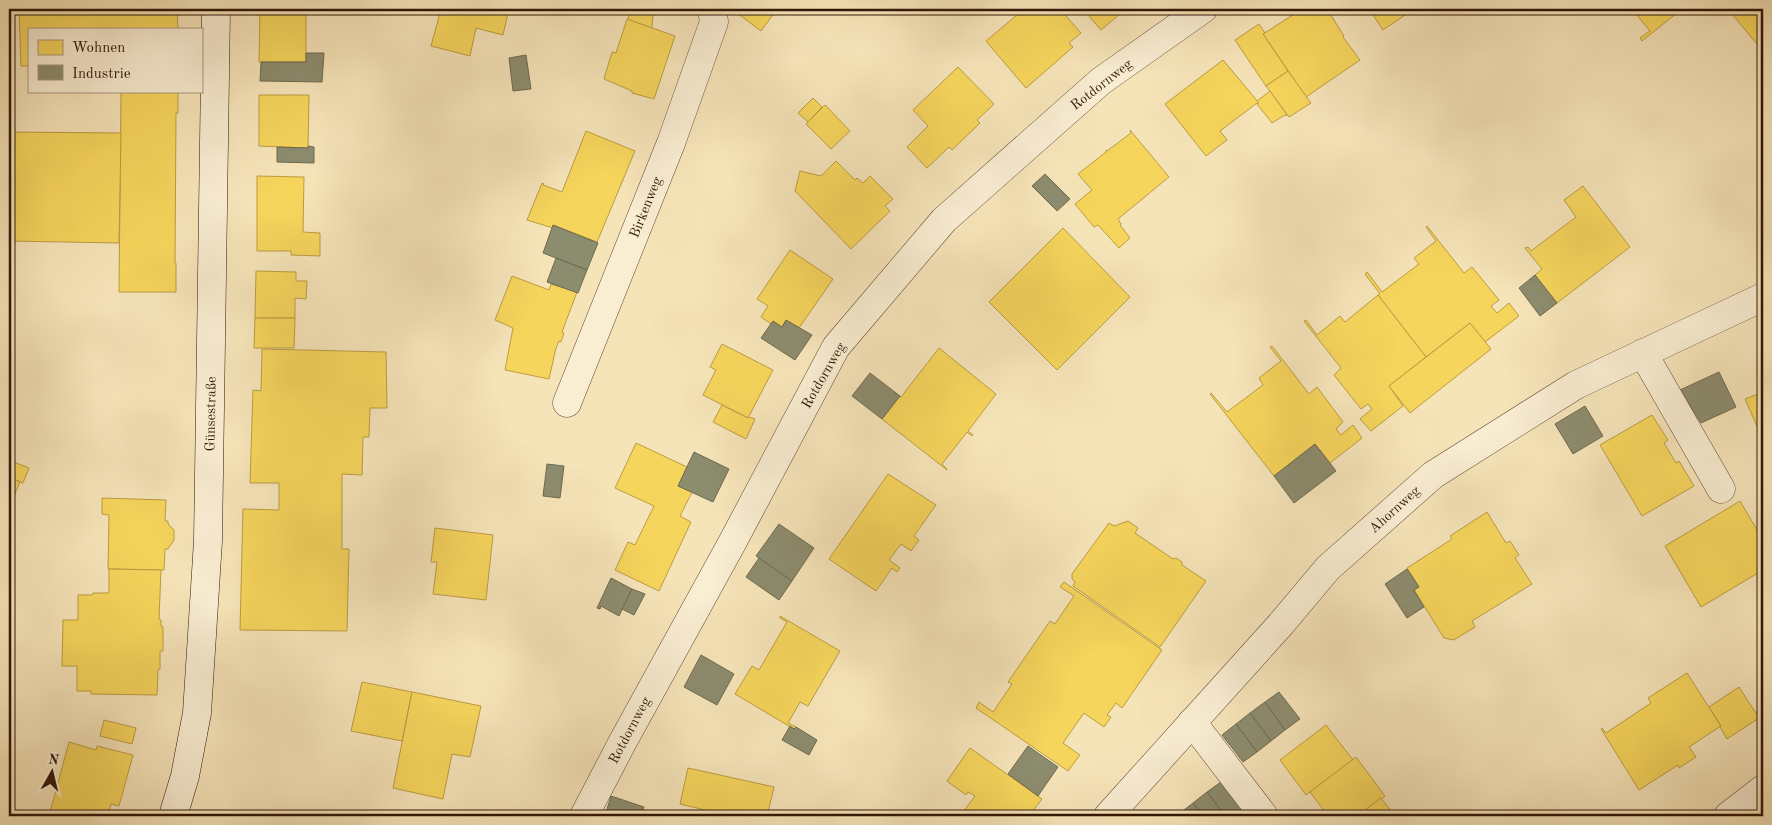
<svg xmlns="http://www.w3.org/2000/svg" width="1772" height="825" font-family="'Old Standard TT',serif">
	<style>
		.homes { fill: #f6d55c; stroke: #bb9c42 }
		.industry { fill: #8c8c6e; stroke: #71694f }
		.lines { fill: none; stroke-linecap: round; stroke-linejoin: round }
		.street-casing { stroke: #624a34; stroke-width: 29 }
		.secondary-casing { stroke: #311607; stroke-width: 29 }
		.street { stroke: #f9edd2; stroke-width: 28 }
		.secondary { stroke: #f9edd2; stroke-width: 28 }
		.labels { text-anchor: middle; stroke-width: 5; stroke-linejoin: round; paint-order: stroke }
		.street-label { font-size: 14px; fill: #311607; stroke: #f9edd2 }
	</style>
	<rect width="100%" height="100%" fill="#f6e4b9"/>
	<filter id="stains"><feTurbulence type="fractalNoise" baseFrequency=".004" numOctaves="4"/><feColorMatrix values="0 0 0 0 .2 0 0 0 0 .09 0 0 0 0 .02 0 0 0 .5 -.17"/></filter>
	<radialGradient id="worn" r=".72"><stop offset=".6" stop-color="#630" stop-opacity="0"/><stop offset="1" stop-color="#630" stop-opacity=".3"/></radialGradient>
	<!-- homes -->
	<g class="homes">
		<path d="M19,9H177L178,29H29V66H21Z"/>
		<path d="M260,9H306V62H259Z"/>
		<path d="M449,9H509L503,35L476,28L470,56L431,46L440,13L448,15Z"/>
		<path d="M734,9H777L761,31L733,10Z"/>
		<path d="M1024,9H1060L1081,33L1069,43L1073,47L1026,88L986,41Z"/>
		<path d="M1083,9H1126L1101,30Z"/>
		<path d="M1302,9H1327L1344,36L1343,37L1360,60L1306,97L1263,34Z"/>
		<path d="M1369,9H1414L1383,30Z"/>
		<path d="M1632,9H1682L1642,41L1640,38L1650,31Z"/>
		<path d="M1728,9H1763V37L1756,43Z"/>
		<path d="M629,13L653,14L652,28L628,20Z"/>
		<path d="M627,19L675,36L654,99L632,93V91L604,79L612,52L616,53Z"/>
		<path d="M1259,24L1265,33L1263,34L1288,71L1266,86L1235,40Z"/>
		<path d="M1223,60L1259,103L1257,104V103L1220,131L1227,140L1206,156L1165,104Z"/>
		<path d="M958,67L994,104L977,120L980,123L952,150L949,147L927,168L907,147L928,126L913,110Z"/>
		<path d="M1288,71L1311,103L1289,117L1266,86Z"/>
		<path d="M121,91H178V113H176L175,263H176V292H119Z"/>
		<path d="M1270,91L1287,115L1286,116L1285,115L1272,123L1257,104L1259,103L1257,101Z"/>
		<path d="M259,95H309L308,148L259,146Z"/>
		<path d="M813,98L822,107L808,122L798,113Z"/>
		<path d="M825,105L850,131L831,149L806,124Z"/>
		<path d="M1130,130L1169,177L1118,219L1121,224L1120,225L1130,238L1119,248L1098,225L1094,227L1075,204L1092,190L1078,174L1106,152V150L1107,151L1131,133Z"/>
		<path d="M586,131L635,151L597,242L553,225V228L527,220L542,183L544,184L543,185L562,192Z"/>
		<path d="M9,132L121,133L119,243L9,241Z"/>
		<path d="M836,161L855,180L857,178L863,183L870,176L893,199L885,206L890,211L851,249L795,191L800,171L821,176Z"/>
		<path d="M257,176L304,177L303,232L320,233V256L291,255V251H257Z"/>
		<path d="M1583,186L1630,247L1557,303L1535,275L1542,269L1525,248L1528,247L1531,251L1576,217L1564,200Z"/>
		<path d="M1427,226L1464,273L1472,267L1499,300L1491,306L1497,313L1509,303L1519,316L1485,342L1470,323L1426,357L1378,295L1380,294L1365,274L1367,272L1382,292L1419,264L1414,258L1436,241L1426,227Z"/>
		<path d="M1063,228L1130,297L1057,370L989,302Z"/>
		<path d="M790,250L833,279L799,328L786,320L782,327L773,321L771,324L761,317L768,306L757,299Z"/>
		<path d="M256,271L296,272V281H307L306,299L295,298V318H255Z"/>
		<path d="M512,276L549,290L551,284L577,292L562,332L564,333L561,342L559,341L556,348L549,379L505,370L513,328L495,320Z"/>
		<path d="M1378,295L1426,357L1389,386L1403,406L1371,431L1360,419L1372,409L1368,404L1361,409L1334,375L1341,368L1304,321L1306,320L1317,335L1340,316L1345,322Z"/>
		<path d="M255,318H295L294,348H254Z"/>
		<path d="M1470,323L1491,349L1410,413L1389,386Z"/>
		<path d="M722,344L773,370L748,418L703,395L716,370L710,367Z"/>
		<path d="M1272,346L1309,394L1317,387L1343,422L1336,429L1341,435L1353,425L1362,438L1330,463L1315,444L1274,476L1210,394L1211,393L1227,412L1263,385L1259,378L1281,361L1270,347Z"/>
		<path d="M939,348L996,394L968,431L973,435L972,436L967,432L942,464L947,469V470L882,419L900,396L901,397Z"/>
		<path d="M262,349L386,352L387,408H370L369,437H363L362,475L342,474V549H349L347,631L240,630L243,509L279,510V483H250L253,390L261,391Z"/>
		<path d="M1763,358V374L1758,361Z"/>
		<path d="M1763,392V440L1745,399Z"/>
		<path d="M722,405L748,418L749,417L755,419L746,439L713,422Z"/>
		<path d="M1652,415L1668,440L1664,443L1676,463L1679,461L1694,486L1642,516L1600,445Z"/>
		<path d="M636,443L687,467L678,486L692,492L680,516L691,522L659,591L615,570L628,542L635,545L654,506L615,488Z"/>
		<path d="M9,460L29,468L23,483L9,477Z"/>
		<path d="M888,474L936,505L914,536L919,540L911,551L901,544L889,560L900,568L897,572L892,568L876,591L829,559Z"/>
		<path d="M9,477L20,482L13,498L9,496Z"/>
		<path d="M102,498L166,500L165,521H168V524L174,530V540L168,549H165L164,570L108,569L109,515L102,514Z"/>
		<path d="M1740,501L1763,540V570L1701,607L1665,546Z"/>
		<path d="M1487,512L1506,543L1510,541L1519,555L1515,558L1532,584L1472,621L1475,627L1454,640L1444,638L1414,590L1419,587L1407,568L1452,539L1450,536Z"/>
		<path d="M1128,521L1138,528L1135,533L1173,559L1176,558L1182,562V565L1206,581L1160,647L1073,586L1075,582L1072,579V574L1109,523L1114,526Z"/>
		<path d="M435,528L493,535L486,600L433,594L437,562H431Z"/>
		<path d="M109,569L161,570L159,619L161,620V626L163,627V651H160V669L158,670L157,695L91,694V691H77V666H62L63,620H78V595H92L93,593H109Z"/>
		<path d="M1064,582L1162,650L1122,708L1116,703L1107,715L1111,717L1104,727L1084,713L1063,743L1080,755L1068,771L976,708L979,702L993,712L1012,684L1008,682L1050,621L1055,624L1074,596L1060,587Z"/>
		<path d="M780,616L840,651L808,706L800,702L788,723L796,727L794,729L735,694L752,666L759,670L787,622L780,618Z"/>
		<path d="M1687,673L1721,726L1689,747L1696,757L1679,768L1678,765L1639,790L1601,729L1602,728L1606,733L1651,703L1648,698Z"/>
		<path d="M362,682L412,692L402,741L351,731Z"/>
		<path d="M1739,687L1759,718L1727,739L1720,727L1721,726L1709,707Z"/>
		<path d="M412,692L481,706L470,757L452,754L443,799L393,788Z"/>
		<path d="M104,720L136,728L132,744L100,736Z"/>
		<path d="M1326,725L1353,760L1306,795L1280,760Z"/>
		<path d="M69,742L96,750L97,746L133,755L119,806L111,804L108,816H49Z"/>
		<path d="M970,748L1042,799L1029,816H960L975,796L968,792L966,795L947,781Z"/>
		<path d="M1356,757L1385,796L1357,816H1328L1310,792Z"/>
		<path d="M688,768L774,787L767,816H721L722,814L680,804Z"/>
		<path d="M1381,798L1395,816H1357Z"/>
	</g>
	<!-- industry -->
	<g class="industry">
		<path d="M306,53H324L322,82L260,81L261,62H306Z"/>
		<path d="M526,55L531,89L513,91L509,58Z"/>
		<path d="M308,146L314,147V163L277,162V147L308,148Z"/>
		<path d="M1045,174L1070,199L1057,211L1032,186Z"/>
		<path d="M553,225L598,243L587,270L543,253Z"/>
		<path d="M556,258L587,270L578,293L547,282Z"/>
		<path d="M1535,275L1557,303L1540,316L1519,288Z"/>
		<path d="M786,320L812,335L795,360L761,338L773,321L782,327Z"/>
		<path d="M1719,372L1736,407L1701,423L1680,390Z"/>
		<path d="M870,373L900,396L882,419L852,396Z"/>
		<path d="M1585,406L1603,436L1573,454L1555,424Z"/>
		<path d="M1315,444L1336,471L1294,503L1274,476Z"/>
		<path d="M694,452L729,469L713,502L678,486Z"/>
		<path d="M547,464L564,466L560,498L543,496Z"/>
		<path d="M779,524L814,548L792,581L756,556Z"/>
		<path d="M759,558L792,581L779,600L746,577Z"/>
		<path d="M1407,569L1419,587L1414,590L1424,607L1407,618L1385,584Z"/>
		<path d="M611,578L632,589L619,616L601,606L600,609L597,608Z"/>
		<path d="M632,589L645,594L634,615L622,609Z"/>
		<path d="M701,655L734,674L717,705L684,687Z"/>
		<path d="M1279,692L1300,719L1285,730L1265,702Z"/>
		<path d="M1265,702L1285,730L1271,741L1250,713Z"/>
		<path d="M1250,713L1271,741L1257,752L1236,724Z"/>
		<path d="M1236,724L1257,752L1243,762L1222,735Z"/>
		<path d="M790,726L794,729L796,727L817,740L809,755L782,740Z"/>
		<path d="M1028,746L1058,767L1038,796L1008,774Z"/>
		<path d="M1221,782L1242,809L1232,816H1225L1207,792Z"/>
		<path d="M1207,792L1225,816H1203L1193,803Z"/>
		<path d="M611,796L644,807L641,816H605Z"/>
		<path d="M1193,803L1203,816H1181L1179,814Z"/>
	</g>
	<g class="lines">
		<!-- street casing -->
		<g class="street-casing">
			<g id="street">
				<path d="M1643,353L1721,489"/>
				<path d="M567,403L671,143L714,22L712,9"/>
				<path d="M1192,722L1264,816"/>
				<path d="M584,816L622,743L732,543L836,347L944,220L1101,81L1203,9"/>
				<path d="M1108,816L1281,624L1328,568L1433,475L1576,385L1763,297"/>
				<path d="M1728,816L1763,789"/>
			</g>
		</g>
		<!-- secondary casing -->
		<g class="secondary-casing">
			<path id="secondary" d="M173,816L185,776L197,713L208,541L216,9"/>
		</g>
		<!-- street -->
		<use href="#street" class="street"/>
		<!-- secondary -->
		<use href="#secondary" class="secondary"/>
	</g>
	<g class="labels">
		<!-- street labels -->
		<g class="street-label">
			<text transform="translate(1101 84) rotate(-38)" y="5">Rotdornweg</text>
			<text transform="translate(645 207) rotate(-68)" y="5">Birkenweg</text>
			<text transform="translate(823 375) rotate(-60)" y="5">Rotdornweg</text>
			<text transform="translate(210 414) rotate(-89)" y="5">Günsestraße</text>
			<text transform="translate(1394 509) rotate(-42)" y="5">Ahornweg</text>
			<text transform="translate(629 730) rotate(-62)" y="5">Rotdornweg</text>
		</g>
	</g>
	<!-- margin -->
	<rect width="1772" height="825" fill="none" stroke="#f6e4b9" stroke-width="30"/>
	<rect x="10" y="10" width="1752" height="805" fill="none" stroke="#311607" stroke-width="2.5"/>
	<rect x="15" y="15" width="1742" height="795" fill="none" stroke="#311607"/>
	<!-- legend -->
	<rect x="28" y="28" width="175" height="65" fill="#f9edd2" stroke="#a99781"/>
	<rect x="38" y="40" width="25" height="15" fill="#f6d55c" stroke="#a99781"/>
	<text x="72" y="52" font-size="15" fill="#311607">Wohnen</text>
	<rect x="38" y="65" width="25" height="15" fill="#8c8c6e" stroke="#a99781"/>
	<text x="72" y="78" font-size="15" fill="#311607">Industrie</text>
	<!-- north arrow -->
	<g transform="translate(52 772) rotate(8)" stroke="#f9edd2" stroke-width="4" paint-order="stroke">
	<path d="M0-4L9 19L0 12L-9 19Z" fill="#311607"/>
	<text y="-8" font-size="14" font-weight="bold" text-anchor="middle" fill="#311607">N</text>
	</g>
	<rect width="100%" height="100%" filter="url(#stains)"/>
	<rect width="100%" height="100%" fill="url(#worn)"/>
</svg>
